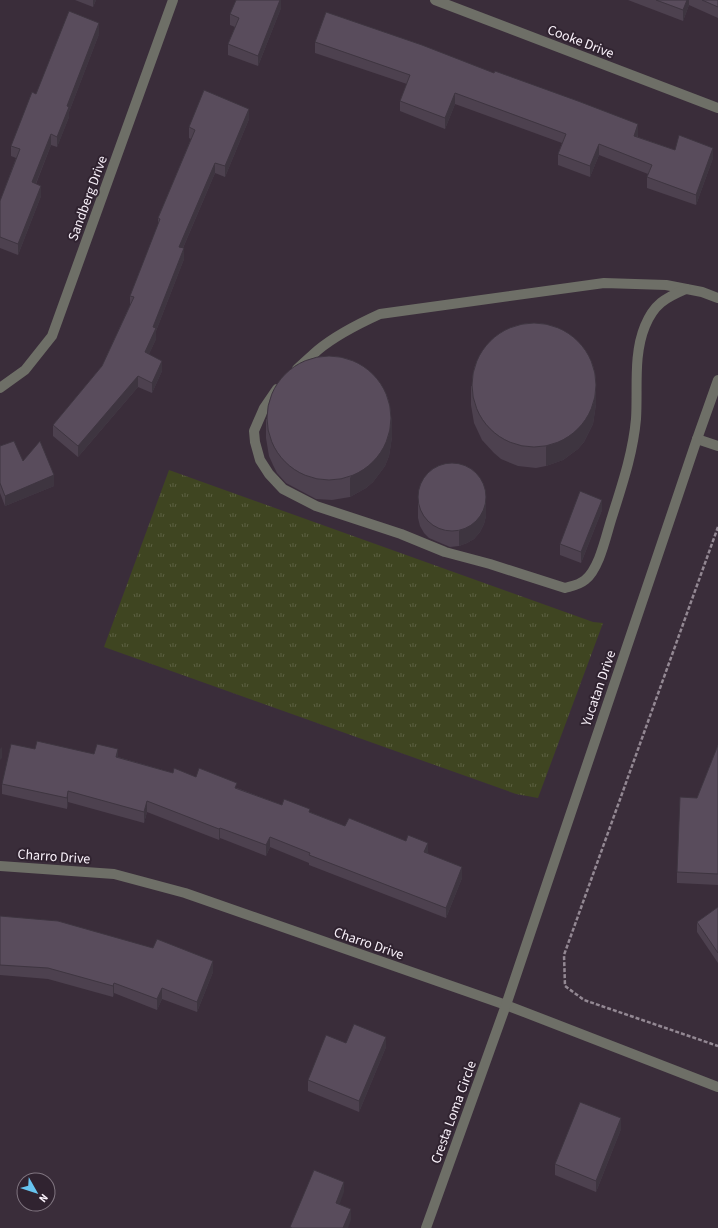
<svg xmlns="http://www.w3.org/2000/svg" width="718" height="1228" font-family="'Source Sans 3',sans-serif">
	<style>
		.grass { fill: url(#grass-tufts) }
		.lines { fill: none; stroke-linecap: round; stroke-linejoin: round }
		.path { stroke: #938893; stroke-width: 2.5; stroke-dasharray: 4 2; stroke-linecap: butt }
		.minor { stroke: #6e6f67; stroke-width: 10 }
		.wall { fill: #4d414f }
		.shaded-wall { fill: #3e3540 }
		.building { fill: #594c5c; stroke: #3e3540 }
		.labels { text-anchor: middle; stroke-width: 4; stroke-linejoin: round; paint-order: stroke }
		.street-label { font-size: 14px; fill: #faf2fb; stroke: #302330 }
	</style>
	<defs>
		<pattern id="grass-tufts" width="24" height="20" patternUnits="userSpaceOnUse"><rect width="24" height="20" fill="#3f4521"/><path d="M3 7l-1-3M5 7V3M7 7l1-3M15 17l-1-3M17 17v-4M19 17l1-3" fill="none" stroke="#5c6042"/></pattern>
	</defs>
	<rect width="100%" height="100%" fill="#3a2d3a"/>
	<!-- grass -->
	<path class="grass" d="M169,470L593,622L603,623L538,798L516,794L104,647Z"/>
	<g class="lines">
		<!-- path -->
		<path class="path" d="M718,527L564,955L565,986L584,1000L718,1046"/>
		<!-- minor -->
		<g class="minor">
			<path d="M435,0L718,108"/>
			<path d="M297,369C304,363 311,356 318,350C336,335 358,324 380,314L604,283L666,285L702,292L718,298"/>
			<path d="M0,388L25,370L52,336L173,0"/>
			<path d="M277,389L264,408L254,431L255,442L260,460L269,474L283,489L316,506L401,534L445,552L490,564L565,588C572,586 579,585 585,580C600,568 606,535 612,517C622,485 633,453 636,419C638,389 633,355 645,326C654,304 665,298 686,289"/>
			<path d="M697,439L718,446"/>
			<path d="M0,866L114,874L185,893L506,1005L718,1087"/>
			<path d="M426,1228L506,1005L697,439L718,380"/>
		</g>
	</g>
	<!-- wall -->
	<g class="wall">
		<path d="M75,0H96L93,7Z"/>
		<path d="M281,0V8L258,66L228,55V44L235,27L230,25V14Z"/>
		<path d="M628,0H718V18L689,5L683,21Z"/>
		<path d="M99,34L69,112V117L57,147L51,145L36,184L41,196L18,255L0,248V201L16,158L11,156V146L36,94Z"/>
		<path d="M315,42L638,135V137L675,150L713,158L696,205L647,188V177L648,174L599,155L590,177L558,165V154L562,143L455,104L445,129L400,111V101L407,84L315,53Z"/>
		<path d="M249,119L225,177L215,173L183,248L184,259L156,331V339L149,354L162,371L152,393L138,387L78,457L53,436V425L102,366L130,305V296L158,226V218L191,139L189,138V127Z"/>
		<path d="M471,386L596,404L593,424L584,442L578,449L563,460L546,466L536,468L518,466L501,459L494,453L482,440L474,423L471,405Z"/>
		<path d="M266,419L392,437L389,456L385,466L373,482L366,488L350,497L332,500L316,499L286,483L277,473L273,465L269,456L266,438Z"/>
		<path d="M0,446L23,461L54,486L5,506L0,493Z"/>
		<path d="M418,503L486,516L484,524L480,532L474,539L467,543L459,546L450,547L429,538L424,533L420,526L418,518Z"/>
		<path d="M602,510L581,563L560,555V544Z"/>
		<path d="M718,745V885L677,883V872L697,798Z"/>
		<path d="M35,749L94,754L118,757L173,773L196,777L237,788L282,805L310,812L345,826L428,854L462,878L446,918L309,865V863L270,847L266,856L220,838L219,840L147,812L144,823L68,802L67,809L2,794V784Z"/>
		<path d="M718,907V963L697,932V922Z"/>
		<path d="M0,916L213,972L197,1012L162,999L157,1010L114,993L113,997L48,979L0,975Z"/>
		<path d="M346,1043L386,1047L359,1112L308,1091V1080Z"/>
		<path d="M621,1129L596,1192L555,1175V1164Z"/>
	</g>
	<!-- shaded-wall -->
	<g class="shaded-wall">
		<path d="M93,0H96L93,7Z"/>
		<path d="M280,0H281V8L258,66V56Z"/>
		<path d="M687,0H689V5L683,21V10Z"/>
		<path d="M99,23V34L69,112V117L57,147V137L67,106Z"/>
		<path d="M455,93V104L445,129V118Z"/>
		<path d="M249,109V119L225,177V166Z"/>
		<path d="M638,124V135L634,146V136Z"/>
		<path d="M51,134V145L32,193V182Z"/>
		<path d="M599,144V155L590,177V166Z"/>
		<path d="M713,148V158L696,205V195Z"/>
		<path d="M215,163V173L179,257V247Z"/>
		<path d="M41,186V196L18,255V244Z"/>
		<path d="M184,248V259L156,331V339L145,363V352L153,327Z"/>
		<path d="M162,361V371L152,393V383Z"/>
		<path d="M138,376V387L78,457V446Z"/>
		<path d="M596,385V404L593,424L584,442L578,449L563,460L546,466V447Z"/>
		<path d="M392,417V437L389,456L385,466L373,482L366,488L350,497V478Z"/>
		<path d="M54,475V486L5,506V496Z"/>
		<path d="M602,500V510L581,563V552Z"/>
		<path d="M486,501V516L484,524L480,532L474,539L467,543L459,546V531Z"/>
		<path d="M2,747V758L0,760V749Z"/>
		<path d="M118,749V760L116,757Z"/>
		<path d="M68,791V802L67,809V798Z"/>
		<path d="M147,801V812L144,823V812Z"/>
		<path d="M220,828V838L219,840V829Z"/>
		<path d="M270,837V847L266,856V845Z"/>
		<path d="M428,843V853L424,863V852Z"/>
		<path d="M462,867V878L446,918V908Z"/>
		<path d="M213,961V972L197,1012V1002Z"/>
		<path d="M114,983V993L113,997V986Z"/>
		<path d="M162,988V999L157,1010V999Z"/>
		<path d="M386,1037V1047L359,1112V1101Z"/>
		<path d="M621,1118V1129L596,1192V1181Z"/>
		<path d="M344,1182V1192L336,1214V1203Z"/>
		<path d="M351,1209V1220L348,1228H343Z"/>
	</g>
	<!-- building -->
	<g class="building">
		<path d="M236,0H280L258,56L228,44L239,18L230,14Z"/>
		<path d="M656,0H687L683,10Z"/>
		<path d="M702,0H718V7Z"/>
		<path d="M69,11L99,23L67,106L69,107L57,137L51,134L32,182L41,186L18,244L0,237V201L20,149L11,146L32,92L36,94Z"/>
		<path d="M326,12L422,45L494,73L495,71L578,101L638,124L634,136L675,150L679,135L713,148L696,195L647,177L652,165L599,144L590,166L558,154L566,134L455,93L445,118L400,101L410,75L315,42Z"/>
		<path d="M204,90L249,109L225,166L215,163L179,247L184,248L153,327L156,328L145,352L162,361L152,383L138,376L78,446L53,425L102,366L134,297L130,296L160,219L158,218L195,130L189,127Z"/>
		<circle cx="534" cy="385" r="62"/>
		<circle cx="329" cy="418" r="62"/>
		<path d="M14,441L23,461L40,441L54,475L5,496L0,483V446Z"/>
		<circle cx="452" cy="497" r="34"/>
		<path d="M580,491L602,500L581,552L560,544Z"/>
		<path d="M37,741L94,754L97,744L118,749L116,757L173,773L174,768L196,777L199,768L237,783L235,788L282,805L284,799L310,809L309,812L345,826L349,818L406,841L408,835L428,843L424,852L462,867L446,908L309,855L310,853L270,837L266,845L220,828L219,829L147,801L144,812L68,791L67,798L2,784L11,744L35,749Z"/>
		<path d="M718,745V874L677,872L680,797L697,798Z"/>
		<path d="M718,907V953L697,922Z"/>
		<path d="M0,916L58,921L153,948L157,939L213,961L197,1002L162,988L157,999L114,983L113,986L48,968L0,965Z"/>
		<path d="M354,1024L386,1037L359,1101L308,1080L326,1035L346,1043Z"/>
		<path d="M580,1102L621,1118L596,1181L555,1164Z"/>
		<path d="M314,1170L344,1182L336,1203L351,1209L343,1228H292L290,1227Z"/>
	</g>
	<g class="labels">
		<!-- street labels -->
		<g class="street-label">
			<text transform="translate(581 41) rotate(21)" y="5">Cooke Drive</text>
			<text transform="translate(87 198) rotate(-70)" y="5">Sandberg Drive</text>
			<text transform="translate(598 688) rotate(-71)" y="5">Yucatan Drive</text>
			<text transform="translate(54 856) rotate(4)" y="5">Charro Drive</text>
			<text transform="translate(369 943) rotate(19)" y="5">Charro Drive</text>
			<text transform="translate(453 1112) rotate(-70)" y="5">Cresta Loma Circle</text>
		</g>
	</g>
	<!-- north arrow -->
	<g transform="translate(36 1192) rotate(129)"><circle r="19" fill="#302330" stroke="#817681"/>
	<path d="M0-3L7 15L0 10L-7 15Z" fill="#67c4f0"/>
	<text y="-6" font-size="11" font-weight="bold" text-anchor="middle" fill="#faf2fb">N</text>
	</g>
</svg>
